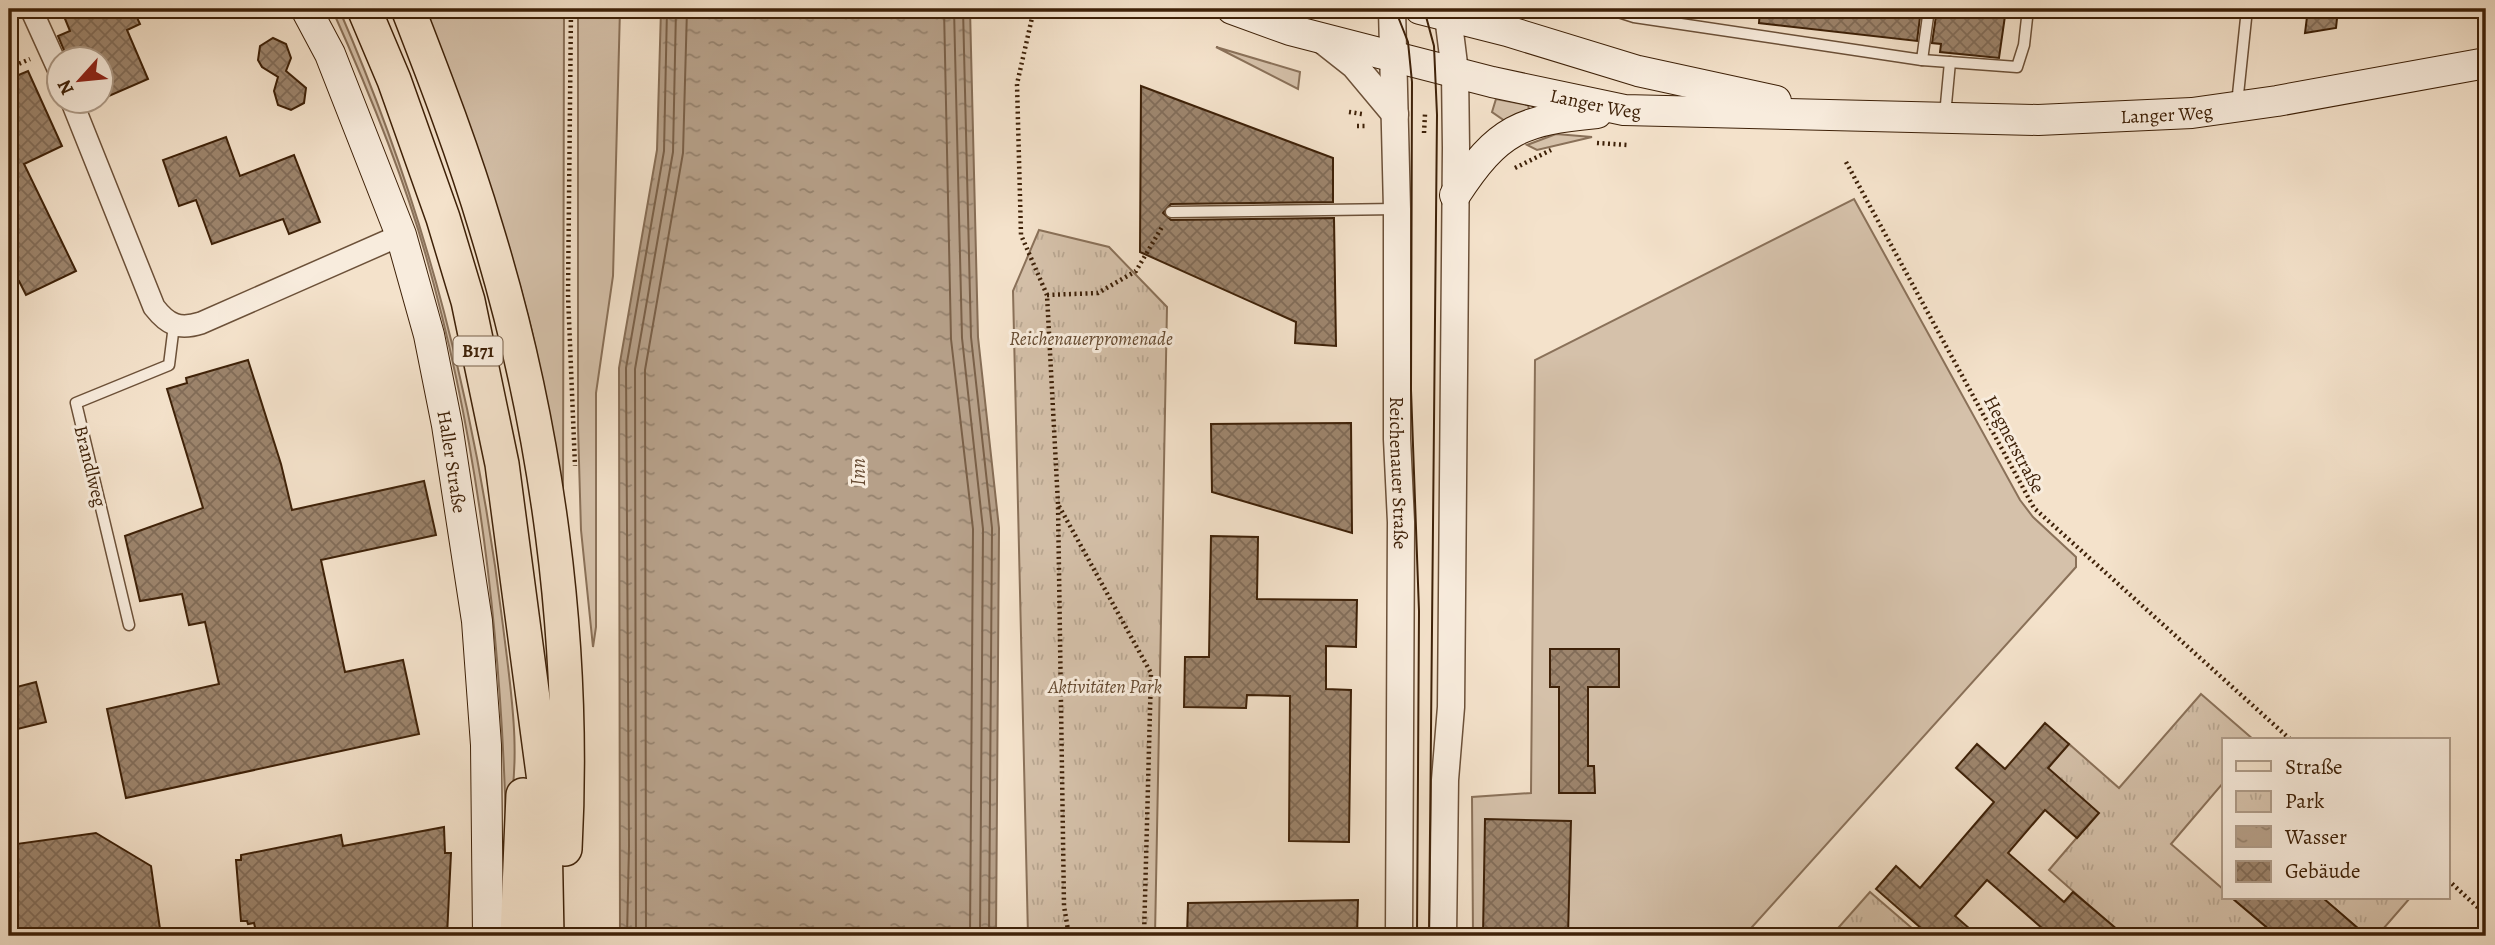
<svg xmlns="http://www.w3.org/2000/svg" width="2495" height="945" font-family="Alegreya,serif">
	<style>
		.grass { fill: #d5c1aa; stroke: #8a7159; stroke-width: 2 }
		.park { fill: url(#park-tufts); stroke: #8a7159; stroke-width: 2 }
		.water { fill: url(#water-ripples); stroke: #866d55; stroke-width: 2 }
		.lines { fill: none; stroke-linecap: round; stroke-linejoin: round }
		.shore { stroke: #7a6048; stroke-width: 2 }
		.building { fill: url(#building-cross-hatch); stroke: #3e2108; stroke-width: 2 }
		.service-casing { stroke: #6c5139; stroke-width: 13 }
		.minor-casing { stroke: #6c5139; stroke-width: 24 }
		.tertiary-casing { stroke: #6c5139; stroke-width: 29 }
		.secondary-casing { stroke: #3e2108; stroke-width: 32 }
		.primary-casing { stroke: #3e2108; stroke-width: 36 }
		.path { stroke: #3e2108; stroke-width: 4.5; stroke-dasharray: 2 3.5; stroke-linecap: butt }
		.service { stroke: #f8ecdd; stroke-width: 10 }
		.minor { stroke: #f8ecdd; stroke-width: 21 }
		.tertiary { stroke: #f8ecdd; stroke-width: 26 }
		.secondary { stroke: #f8ecdd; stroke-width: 30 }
		.primary { stroke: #f4e2cb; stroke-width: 33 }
		.tram { stroke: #3e2108; stroke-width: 2 }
		.labels { text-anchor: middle; stroke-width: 6; stroke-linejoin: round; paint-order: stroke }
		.shield { fill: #f8ecdd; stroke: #765e48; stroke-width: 2 }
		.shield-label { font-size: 18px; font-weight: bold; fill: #3e2108 }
		.street-label { font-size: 19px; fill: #3e2108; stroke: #f8ecdd }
		.park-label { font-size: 19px; font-style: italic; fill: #644930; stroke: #f8ecdd }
		.water-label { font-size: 21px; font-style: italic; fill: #684d35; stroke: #f8ecdd }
	</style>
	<defs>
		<pattern id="park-tufts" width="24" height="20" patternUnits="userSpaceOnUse" patternTransform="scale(1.75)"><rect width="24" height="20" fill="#d5c1aa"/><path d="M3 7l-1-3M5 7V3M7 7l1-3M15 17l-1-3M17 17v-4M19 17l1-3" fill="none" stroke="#b8a691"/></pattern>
		<pattern id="water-ripples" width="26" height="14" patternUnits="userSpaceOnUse" patternTransform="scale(1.75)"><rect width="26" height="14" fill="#b6a089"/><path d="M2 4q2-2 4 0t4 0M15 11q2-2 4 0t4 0" fill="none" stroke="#95826e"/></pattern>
		<pattern id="building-cross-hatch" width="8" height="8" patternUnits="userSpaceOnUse" patternTransform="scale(1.75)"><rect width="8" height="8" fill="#9d856d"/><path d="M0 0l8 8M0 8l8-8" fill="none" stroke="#816c58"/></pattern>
	</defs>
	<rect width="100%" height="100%" fill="#f4e2cb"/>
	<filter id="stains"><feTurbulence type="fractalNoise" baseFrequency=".00286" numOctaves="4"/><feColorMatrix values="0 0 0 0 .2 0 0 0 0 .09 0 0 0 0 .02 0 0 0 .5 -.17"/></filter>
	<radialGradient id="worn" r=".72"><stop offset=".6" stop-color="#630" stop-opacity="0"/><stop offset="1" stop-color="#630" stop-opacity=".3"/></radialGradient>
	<!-- grass -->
	<g class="grass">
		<path d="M332,9H339C426,209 477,410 503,626C511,691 523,762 506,826C501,633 479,442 426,256C402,171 368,89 332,9Z"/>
		<path d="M423,9H564L563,491H559C550,437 544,381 531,328C504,219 466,112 423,9Z"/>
		<path d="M578,9H620L613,276L596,393V627L593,647L581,530L578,427Z"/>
		<path d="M1216,47L1300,72L1298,89Z"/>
		<path d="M1496,99L1528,105L1529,109L1505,121L1492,112Z"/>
		<path d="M1556,134L1592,137L1537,150L1527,145Z"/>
		<path d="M1854,199L2020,500L2033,517L2076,557V567L1744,936H1473L1472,797L1531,793L1535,360Z"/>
	</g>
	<!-- park -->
	<g class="park">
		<path d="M1039,230L1109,247L1167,307L1155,936H1028L1013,291Z"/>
		<path d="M2201,694L2254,740H2224V782L2171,844L2224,890V898H2232L2267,928L2279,933L2276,936H2110L2116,929L2049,870L2098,813L2042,775L2069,744L2119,788Z"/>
		<path d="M1870,892L1921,936H1831Z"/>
		<path d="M2326,898H2410L2377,936H2367L2334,908L2321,904Z"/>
	</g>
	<!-- water -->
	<path class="water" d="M661,9H970L978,337L999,528L996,936H620L619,368L657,150Z"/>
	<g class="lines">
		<!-- shore -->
		<g class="shore">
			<path d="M944,9L951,339L973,529L970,936"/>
			<path d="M954,9L962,338L983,529L980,936"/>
			<path d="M963,9L971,337L992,528L989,936"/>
			<path d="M627,936L629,846L626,368L664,151L667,9"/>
			<path d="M636,936L635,369L673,152L676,9"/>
			<path d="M646,936L645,370L683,153L687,9"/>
		</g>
	</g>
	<!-- building -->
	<g class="building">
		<path d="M61,9H133L140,24L127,30L148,79L102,99V60H83L79,50L66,55L58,36L70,31Z"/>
		<path d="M1760,9H1921L1917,41L1759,23Z"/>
		<path d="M1937,9H2006L1999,58L1940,52L1941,44L1932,43Z"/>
		<path d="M2308,9H2338L2336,28L2305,33Z"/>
		<path d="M273,38L286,44L291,58L286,71L306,88L304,103L291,110L278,105L274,91L278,77L262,67L258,60L260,46Z"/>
		<path d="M28,71L62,146L24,164L76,271L26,295L19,281L16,279L9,283V79Z"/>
		<path d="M1141,86L1333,158V202L1171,204L1163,213L1171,220L1334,218L1336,346L1295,343L1296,322L1140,252Z"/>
		<path d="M226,137L240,176L294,155L320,222L289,234L283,219L212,244L196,200L179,206L163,160Z"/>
		<path d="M248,360L281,464L292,510L424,481L436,535L321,560L345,672L403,660L419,734L126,798L107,709L219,684L205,622L189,625L182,594L140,601L125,536L203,508L167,389L187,383L186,378Z"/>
		<path d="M1351,423L1352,533L1212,492L1211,424Z"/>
		<path d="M1211,536L1258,537L1257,599L1357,600L1356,647L1326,646V689L1351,690L1349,842L1289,841L1290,696L1247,695L1246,708L1184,707L1185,657H1209Z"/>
		<path d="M1550,649H1619V687H1588V766H1594L1595,793H1559V687H1550Z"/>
		<path d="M36,682L46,722L9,731V689Z"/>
		<path d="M2045,723L2069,744L2048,768L2099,813L2077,838L2045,810L2008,853L2064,902L2073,892L2125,936H2051L1987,880L1955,916L1978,936H1930L1876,889L1896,866L1920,888L1994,802L1956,768L1977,744L2005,769Z"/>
		<path d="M1485,819L1571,821L1568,936H1483Z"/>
		<path d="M444,827L445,853H451L447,936H257L254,923L248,924L247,921H241L236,860H241V855L341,835L343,846Z"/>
		<path d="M96,833L151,866L161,936H9V845Z"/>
		<path d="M2232,898H2323L2367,936H2277Z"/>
		<path d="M1358,900L1357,936H1187L1188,903Z"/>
	</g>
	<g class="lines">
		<!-- service casing -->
		<g class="service-casing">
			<g id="service">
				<path d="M1609,9L1634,17L1922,60L1929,9"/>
				<path d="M1922,60L2017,67L2024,45L2028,9"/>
				<path d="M2237,104L2247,9"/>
				<path d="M1945,115L1950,62"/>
				<path d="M1171,212L1397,209"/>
				<path d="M129,625L76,403L169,365L174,325"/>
			</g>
		</g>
		<!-- minor casing -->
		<g class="minor-casing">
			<g id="minor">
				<path d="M31,9L60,73"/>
				<path d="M72,102L154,307C168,325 179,330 201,323L401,235"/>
			</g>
		</g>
		<!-- tertiary casing -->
		<g class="tertiary-casing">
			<g id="tertiary">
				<path id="s1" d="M1392,9L1397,209V439L1401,522L1399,936"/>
				<path d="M1321,39L1354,65L1395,114"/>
				<path d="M1443,936L1445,780L1451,707L1456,148L1455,72L1448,16"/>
			</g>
		</g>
		<!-- secondary casing -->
		<g class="secondary-casing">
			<g id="secondary">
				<path id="s2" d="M306,9L330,54L401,235L429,335L447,425L477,621L486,745L488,936"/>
				<path id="s3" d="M1232,9L1290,30L1492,82L1624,110L2038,120L2192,113L2277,101L2486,63"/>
				<path d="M1420,9L1507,31L1638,71L1776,101"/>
				<path d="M1455,195C1498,129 1521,120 1597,113"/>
			</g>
		</g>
		<!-- primary casing -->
		<g class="primary-casing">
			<g id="primary">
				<path d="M364,9L394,80L443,218L468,301L502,464L544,781L547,936"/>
				<path d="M408,9C436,81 464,154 486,228C547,426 576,642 565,849"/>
				<path d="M517,936L523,795"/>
			</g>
		</g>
		<!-- path -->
		<g class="path">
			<path d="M571,9L568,295L575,466"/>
			<path d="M1034,9L1017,84L1021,235L1047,295L1058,504L1064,906L1069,936"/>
			<path d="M9,68L30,59"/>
			<path d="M1349,112L1362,114"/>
			<path d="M1357,126H1366"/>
			<path d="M1424,133L1425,114"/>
			<path d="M1597,143L1628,145"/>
			<path d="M1846,162L2034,508L2291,740"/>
			<path d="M1515,168L1551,150"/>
			<path d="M1047,295L1098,293L1136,271L1162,227"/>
			<path d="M1059,506L1151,673L1144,936"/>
			<path d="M2448,880L2486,915"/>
		</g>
		<!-- service -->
		<use href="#service" class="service"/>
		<!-- minor -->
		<use href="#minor" class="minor"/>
		<!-- tertiary -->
		<use href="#tertiary" class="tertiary"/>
		<!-- secondary -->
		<use href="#secondary" class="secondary"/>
		<!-- primary -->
		<use href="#primary" class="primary"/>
		<!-- tram -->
		<g class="tram">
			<path d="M1395,9L1408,42L1412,82L1411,390L1419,611L1417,936"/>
			<path d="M1424,9L1434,46L1437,115L1429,936"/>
		</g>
	</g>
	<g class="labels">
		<!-- shield labels -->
		<rect class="shield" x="453.5" y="336.5" width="49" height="29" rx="5"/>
		<g class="shield-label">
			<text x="478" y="357">B171</text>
		</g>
		<!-- street labels -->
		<g class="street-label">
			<text dy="7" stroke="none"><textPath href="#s3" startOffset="376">Langer Weg</textPath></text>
			<text dy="7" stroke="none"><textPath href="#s3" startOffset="948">Langer Weg</textPath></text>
			<text transform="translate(2015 444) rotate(62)" y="7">Hegnerstraße</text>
			<text dy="7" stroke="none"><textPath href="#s2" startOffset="478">Haller Straße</textPath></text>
			<text transform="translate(91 466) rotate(76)" y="7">Brandlweg</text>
			<text dy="7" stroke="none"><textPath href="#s1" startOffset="464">Reichenauer Straße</textPath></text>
		</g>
		<!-- park labels -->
		<g class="park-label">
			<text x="1091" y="345">Reichenauerpromenade</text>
			<text x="1105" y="693">Aktivitäten Park</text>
		</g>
		<!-- water labels -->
		<g class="water-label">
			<text transform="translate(858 472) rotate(-90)" y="7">Inn</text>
		</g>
	</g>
	<!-- margin -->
	<rect width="2495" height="945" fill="none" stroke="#f4e2cb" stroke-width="35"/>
	<rect x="10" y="10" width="2474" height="924" fill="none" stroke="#3e2108" stroke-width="3.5"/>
	<rect x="18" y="18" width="2460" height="910" fill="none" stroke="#3e2108" stroke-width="2"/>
	<!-- legend -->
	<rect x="2222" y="738" width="228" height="161" fill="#f8ecdd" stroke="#ae9b88" stroke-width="2"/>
	<rect x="2236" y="761" width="35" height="10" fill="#f4e2cb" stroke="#ae9b88" stroke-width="2"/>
	<text x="2285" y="774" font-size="21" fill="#3e2108">Straße</text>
	<rect x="2236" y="791" width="35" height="21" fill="url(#park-tufts)" stroke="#ae9b88" stroke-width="2"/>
	<text x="2285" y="808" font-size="21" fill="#3e2108">Park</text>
	<rect x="2236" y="826" width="35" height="21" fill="url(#water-ripples)" stroke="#ae9b88" stroke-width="2"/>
	<text x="2285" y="844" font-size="21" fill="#3e2108">Wasser</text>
	<rect x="2236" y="861" width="35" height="21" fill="url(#building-cross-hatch)" stroke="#ae9b88" stroke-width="2"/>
	<text x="2285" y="878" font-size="21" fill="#3e2108">Gebäude</text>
	<!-- north arrow -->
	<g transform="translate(80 80) rotate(243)"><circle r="33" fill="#f8ecdd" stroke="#ae9b88" stroke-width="2"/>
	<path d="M0-5L12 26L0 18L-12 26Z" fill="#8f2418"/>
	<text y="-10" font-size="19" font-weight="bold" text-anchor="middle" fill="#3e2108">N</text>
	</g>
	<rect width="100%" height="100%" filter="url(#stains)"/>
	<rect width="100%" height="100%" fill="url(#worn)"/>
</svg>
